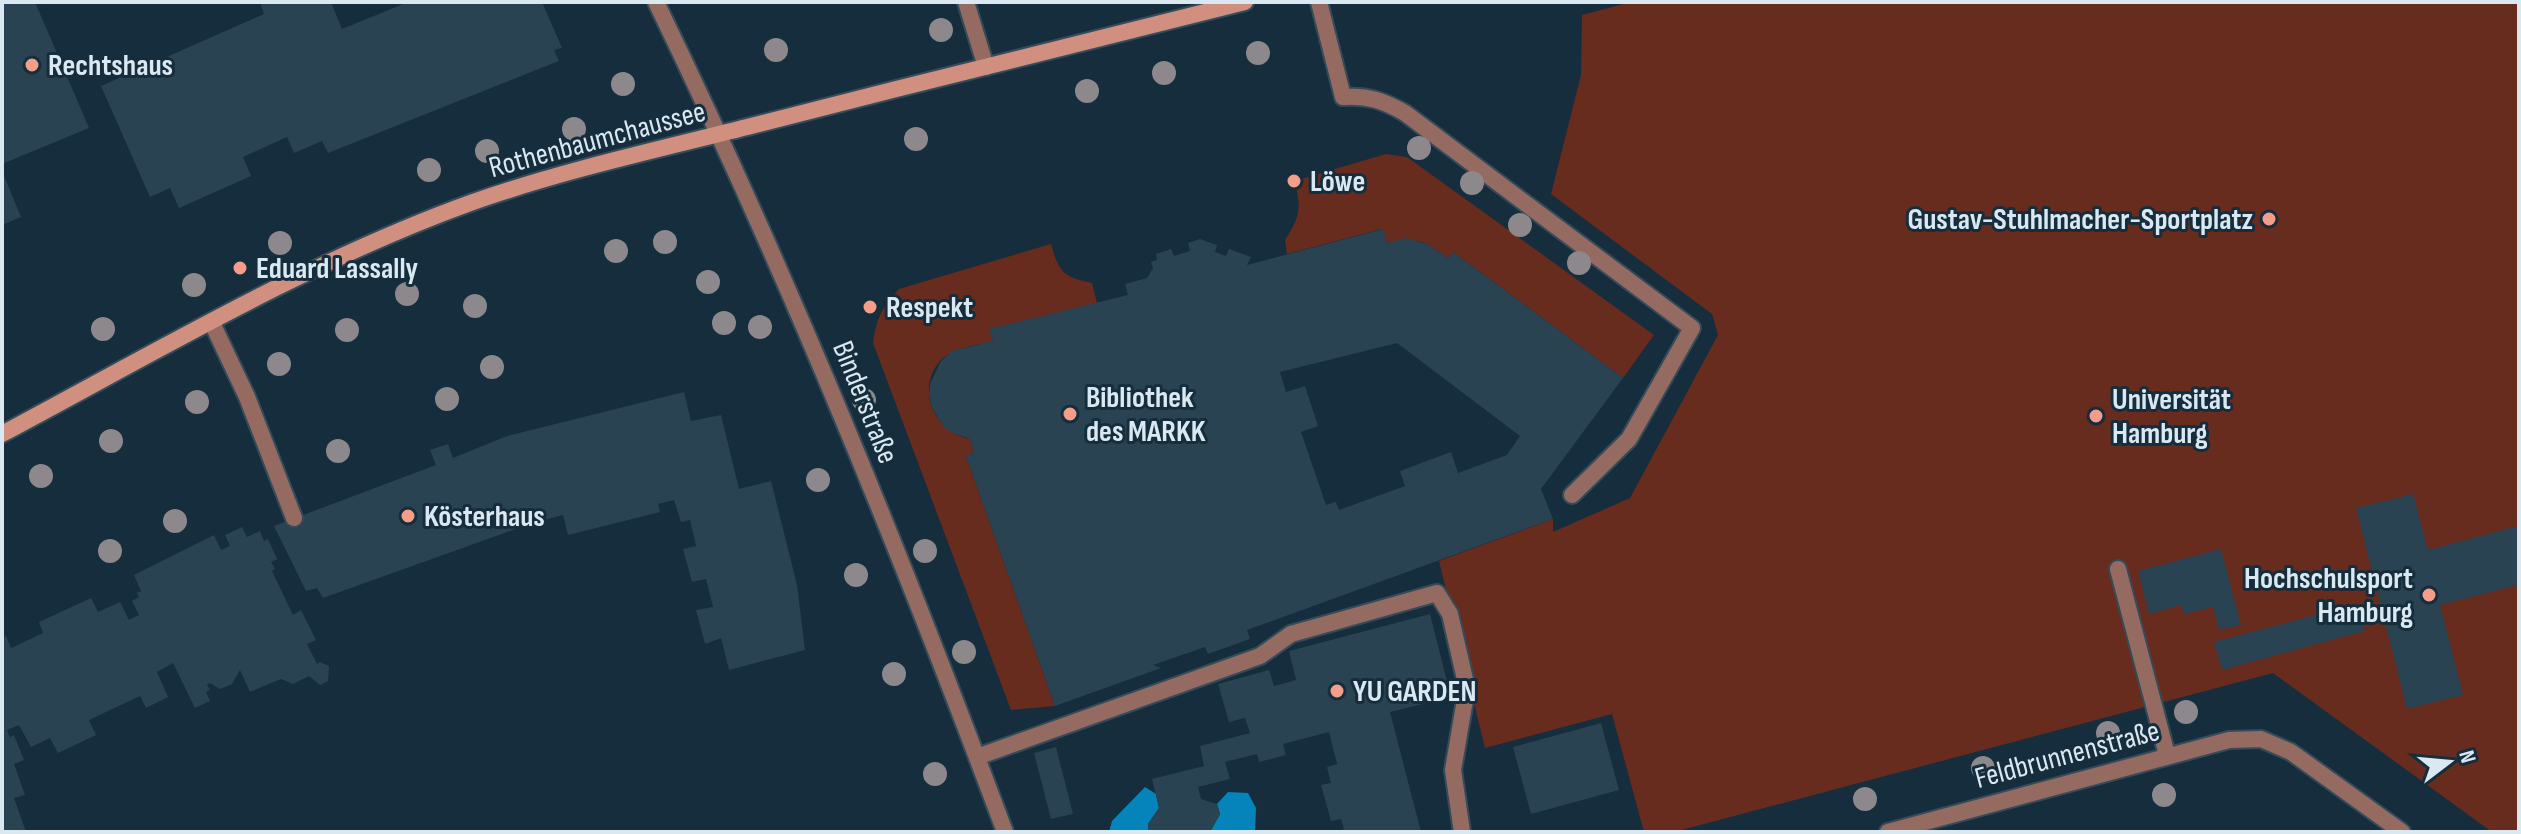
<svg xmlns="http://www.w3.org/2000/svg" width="2521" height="834" font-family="'Sofia Sans Condensed',sans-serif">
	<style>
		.green { fill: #682c1e }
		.water { fill: #0484ba }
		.building { fill: #2a4352; fill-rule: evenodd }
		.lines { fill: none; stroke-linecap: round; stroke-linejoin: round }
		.lane-casing { stroke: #354b59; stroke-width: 20 }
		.street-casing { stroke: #354b59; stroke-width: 20 }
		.secondary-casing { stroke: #354b59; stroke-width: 20 }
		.lane { stroke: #956b61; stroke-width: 16 }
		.street { stroke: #956b61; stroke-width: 16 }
		.secondary { stroke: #d18f7f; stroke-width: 16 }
		.tree { fill: #8c888c }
		.poi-dot { fill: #f49e89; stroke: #152d3c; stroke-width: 3 }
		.labels { text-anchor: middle; stroke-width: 6; stroke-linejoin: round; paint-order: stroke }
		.poi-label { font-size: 30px; font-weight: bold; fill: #dae8f2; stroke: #152d3c; text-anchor: start }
		.street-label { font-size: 30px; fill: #dae8f2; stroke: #152d3c }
	</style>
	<rect width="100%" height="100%" fill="#152d3c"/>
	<!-- green -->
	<g class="green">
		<path d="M1631,2H2519V832H2492L2273,673L1674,832H1644L1612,714L1485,748L1439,561L1553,519V532L1630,498L1718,335L1712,314L1551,194L1581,75L1582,15Z"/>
		<path d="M1386,154L1407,157L1654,335L1623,378L1453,252L1448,258C1424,241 1416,236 1387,243L1382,229L1287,254L1285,240C1300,217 1302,207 1294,181Z"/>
		<path d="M1051,244C1059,272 1063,277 1092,283L1097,303L990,329L993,341C976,346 953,347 940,361C915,390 935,432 970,439L974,453L966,456L1055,706L1011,710L873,343C876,319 883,306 899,289Z"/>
	</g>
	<!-- water -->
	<g class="water">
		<path d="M1145,787L1156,794L1159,808L1148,824L1149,832H1109L1112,821Z"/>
		<path d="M1228,792L1248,793L1256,808L1255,832H1210L1220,814L1217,804Z"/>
	</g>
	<!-- building -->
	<g class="building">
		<path d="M2,2H35L89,128L2,164Z"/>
		<path d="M260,2H331L342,29L408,2H542L562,48L554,50L559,61L328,153L322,141L294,153L287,137L243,157L251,176L179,208L170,188L150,197L101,86L264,14Z"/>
		<path d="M2,171L21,217L2,225Z"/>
		<path d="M1383,229L1387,243L1407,238L1429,245L1448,258L1453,252L1623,378L1541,489L1553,519L1247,630L1250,639L1208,654L1205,647L1153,665L1161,668L1055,706L966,456L974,453L970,439L953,433L944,427L932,408L929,394L930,384L941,361L952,351L993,341L989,329L1128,295L1125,284L1147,278L1153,268L1151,262L1157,260L1156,254L1171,249L1174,256L1190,251L1188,243L1200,239L1217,245L1215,252L1226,256L1229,249L1251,257L1247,265ZM1397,343L1520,436L1507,455L1458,473L1451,452L1400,471L1405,486L1339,510L1336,502L1326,505L1301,432L1318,426L1305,386L1286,392L1280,372Z"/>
		<path d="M684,392L691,421L721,415L739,489L771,481L797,585L805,650L729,670L721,638L705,644L696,610L713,607L706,579L692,582L683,549L696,546L690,520L681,522L674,500L658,504L660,512L568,535L563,515L529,524L525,509L516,514L521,527L323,598L317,588L306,591L274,526L436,465L430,450L448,444L453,458L507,436Z"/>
		<path d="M2413,494L2428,550L2519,526V585L2440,605L2463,695L2407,709L2356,508Z"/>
		<path d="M242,527L247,537L260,531L264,541L268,539L277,559L271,562L275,569L272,571L293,615L301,610L316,640L307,644L317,664L320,662L329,666L328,681L320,685L309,676L293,684L281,679L250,692L240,670L232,684L220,689L210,683L207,685L210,690L206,692L210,701L195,708L173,663L157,672L168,697L146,708L140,696L89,720L96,735L58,753L50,738L31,747L19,725L7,730L10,737L14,735L24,760L14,764L25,795L14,798L26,832H2V638L6,636L11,648L43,633L39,622L91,598L98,612L120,602L129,620L139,615L132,601L139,597L137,593L141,591L134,575L214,535L221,550L230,546L225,535Z"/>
		<path d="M2221,549L2241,625L2219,630L2213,607L2184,614L2181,605L2149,614L2138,571Z"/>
		<path d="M2358,604L2365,631L2222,670L2214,642Z"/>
		<path d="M1430,614L1451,697L1390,712L1421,832H1337L1344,829L1341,819L1331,821L1321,785L1331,783L1327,767L1337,764L1329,732L1283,744L1286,755L1259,762L1257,754L1225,762L1230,779L1198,787L1201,799L1217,804L1220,814L1210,832H1149L1148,824L1159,808L1152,779L1204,766L1200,746L1250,733L1245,718L1229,722L1218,684L1269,670L1274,686L1296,680L1289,651Z"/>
		<path d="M1601,723L1619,790L1531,814L1513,747Z"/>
		<path d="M1056,747L1073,814L1051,819L1034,753Z"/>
	</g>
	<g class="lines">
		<!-- lane casing -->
		<g class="lane-casing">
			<g id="lane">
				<path d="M966,2L986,67"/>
				<path d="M1319,2L1343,97C1368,95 1384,101 1405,113L1692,328L1629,439L1572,495"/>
				<path d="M212,323L247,397L294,518"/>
				<path d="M2118,569L2167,755"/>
				<path d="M977,757L1260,656L1291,634L1437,593L1450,614L1467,688L1453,770L1462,832"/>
			</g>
		</g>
		<!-- street casing -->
		<g class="street-casing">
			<g id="street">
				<path d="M656,2C787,272 900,551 1005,832"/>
				<path d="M1888,832L2229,740L2261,739L2291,752L2402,832"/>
			</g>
		</g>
		<!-- secondary casing -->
		<g class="secondary-casing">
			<path id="secondary" d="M2,434C156,352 309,261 473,202C564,170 661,149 755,125C918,83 1081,43 1245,2"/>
		</g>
		<!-- lane -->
		<use href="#lane" class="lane"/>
		<!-- street -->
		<use href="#street" class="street"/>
		<!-- secondary -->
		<use href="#secondary" class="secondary"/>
	</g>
	<!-- trees -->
	<g class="tree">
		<circle cx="941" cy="30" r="12"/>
		<circle cx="776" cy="50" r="12"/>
		<circle cx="1258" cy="53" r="12"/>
		<circle cx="1164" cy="73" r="12"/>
		<circle cx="623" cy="84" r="12"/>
		<circle cx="1087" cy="91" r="12"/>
		<circle cx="574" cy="129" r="12"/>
		<circle cx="916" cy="139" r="12"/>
		<circle cx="1419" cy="148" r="12"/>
		<circle cx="487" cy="151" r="12"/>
		<circle cx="429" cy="170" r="12"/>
		<circle cx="1472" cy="183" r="12"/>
		<circle cx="1520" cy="225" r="12"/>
		<circle cx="665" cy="242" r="12"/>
		<circle cx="280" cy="243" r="12"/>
		<circle cx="616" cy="251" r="12"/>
		<circle cx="1579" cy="263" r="12"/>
		<circle cx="708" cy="282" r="12"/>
		<circle cx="194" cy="285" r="12"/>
		<circle cx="407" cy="294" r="12"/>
		<circle cx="475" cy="306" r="12"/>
		<circle cx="724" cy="323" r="12"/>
		<circle cx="760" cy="327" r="12"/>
		<circle cx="103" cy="329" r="12"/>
		<circle cx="347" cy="330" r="12"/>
		<circle cx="279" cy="364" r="12"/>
		<circle cx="492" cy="367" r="12"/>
		<circle cx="447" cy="399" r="12"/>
		<circle cx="864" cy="400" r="12"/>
		<circle cx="197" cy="402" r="12"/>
		<circle cx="111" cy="441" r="12"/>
		<circle cx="338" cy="451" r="12"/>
		<circle cx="41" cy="476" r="12"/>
		<circle cx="818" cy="480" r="12"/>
		<circle cx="175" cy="521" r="12"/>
		<circle cx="110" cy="551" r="12"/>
		<circle cx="925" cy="551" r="12"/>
		<circle cx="856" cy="575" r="12"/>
		<circle cx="964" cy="652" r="12"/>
		<circle cx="894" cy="674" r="12"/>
		<circle cx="2186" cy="712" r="12"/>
		<circle cx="2108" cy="733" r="12"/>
		<circle cx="1983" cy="768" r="12"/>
		<circle cx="935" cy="774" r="12"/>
		<circle cx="2164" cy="795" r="12"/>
		<circle cx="1865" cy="799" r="12"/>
	</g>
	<!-- markers -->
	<g class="poi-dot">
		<circle cx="32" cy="65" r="8"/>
		<circle cx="1294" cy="181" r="8"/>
		<circle cx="2269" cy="219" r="8"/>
		<circle cx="240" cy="268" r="8"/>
		<circle cx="870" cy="307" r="8"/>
		<circle cx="1070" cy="414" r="8"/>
		<circle cx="2096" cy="416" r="8"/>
		<circle cx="408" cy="516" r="8"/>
		<circle cx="2429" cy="595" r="8"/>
		<circle cx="1337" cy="691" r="8"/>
	</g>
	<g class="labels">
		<!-- poi labels -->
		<g class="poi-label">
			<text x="48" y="75">Rechtshaus</text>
			<text x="1310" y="191">Löwe</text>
			<text x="2253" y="229" text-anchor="end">Gustav-Stuhlmacher-Sportplatz</text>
			<text x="256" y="278">Eduard Lassally</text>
			<text x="886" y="317">Respekt</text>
			<text x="1086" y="407">Bibliothek<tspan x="1086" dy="34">des MARKK</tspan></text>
			<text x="2112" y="409">Universität<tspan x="2112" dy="34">Hamburg</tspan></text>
			<text x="424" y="526">Kösterhaus</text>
			<text x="2413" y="588" text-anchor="end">Hochschulsport<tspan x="2413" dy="34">Hamburg</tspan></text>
			<text x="1353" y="701">YU GARDEN</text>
		</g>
		<!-- street labels -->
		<g class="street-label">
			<text transform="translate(597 139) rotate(-15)" y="10">Rothenbaumchaussee</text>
			<text transform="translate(866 402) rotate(68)" y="10">Binderstraße</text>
			<text transform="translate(2067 754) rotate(-15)" y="10">Feldbrunnenstraße</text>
		</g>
	</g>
	<!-- border -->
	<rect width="2521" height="834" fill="none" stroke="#dae8f2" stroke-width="8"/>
	<!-- north arrow -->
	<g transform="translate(2449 762) rotate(74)" stroke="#152d3c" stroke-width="6" paint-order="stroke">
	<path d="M0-6L14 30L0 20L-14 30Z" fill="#dae8f2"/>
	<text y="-12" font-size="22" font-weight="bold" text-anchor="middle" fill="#dae8f2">N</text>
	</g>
</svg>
